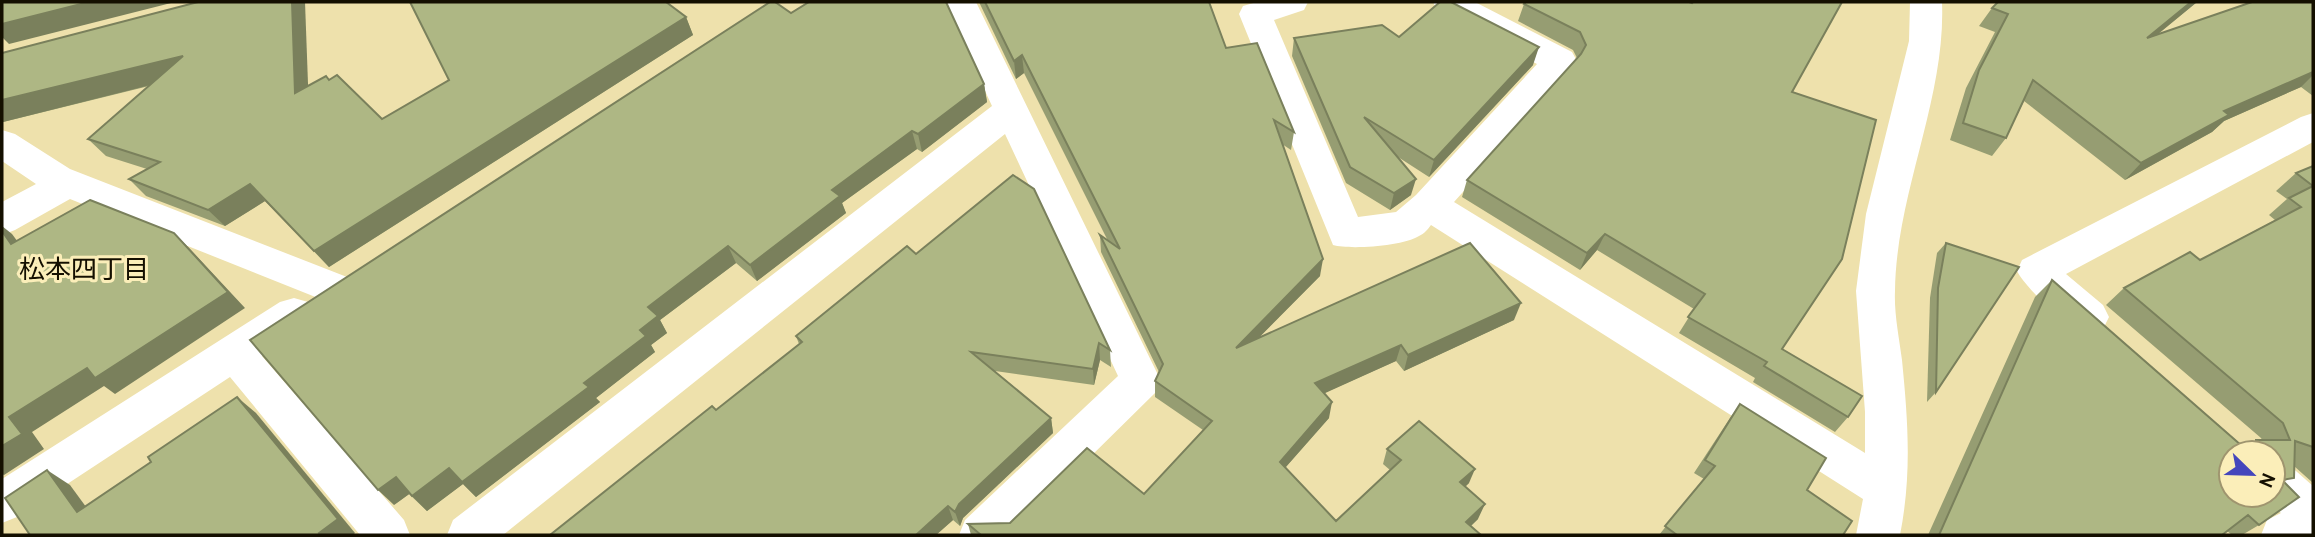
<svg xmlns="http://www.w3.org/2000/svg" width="2315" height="537" font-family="Overpass,'Noto Sans JP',sans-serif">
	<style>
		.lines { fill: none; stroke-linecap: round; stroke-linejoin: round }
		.minor { fill: #fff; fill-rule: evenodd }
		.wall { fill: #969d72; fill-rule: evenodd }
		.shaded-wall { fill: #7a805c }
		.building { fill: #aeb784; stroke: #7a805c; stroke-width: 2 }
		.labels { text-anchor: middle; stroke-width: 6; stroke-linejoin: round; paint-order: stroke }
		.neighbourhood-label { font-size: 26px; fill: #140f00; stroke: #fbeeb9 }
	</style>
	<rect width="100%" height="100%" fill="#eee1ac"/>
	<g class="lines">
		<!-- minor -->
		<g class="minor">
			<path d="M944,2H976L1161,381L1155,393L1011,535H959L965,520L1118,376L1005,134L503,535H447L453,520L992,106Z"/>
			<path d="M1257,2H1308L1304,10L1274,20L1358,217L1396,212L1416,195L1537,64L1437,10L1433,2H1475L1572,52L1577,61L1572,70L1454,202L1865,453V412L1856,291L1866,214L1909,41L1910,2H1942C1946,99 1896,193 1895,291C1894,313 1899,337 1902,360C1908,421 1912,474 1900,535H1856L1863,499L1431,225C1428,229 1424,234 1419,236C1403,246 1350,250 1333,245L1239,14L1243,6Z"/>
			<path d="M2313,113V142L2066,274L2103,305L2109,317L2103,329C2098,330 2092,333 2087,333C2069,331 2025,287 2017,271L2022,260L2301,117Z"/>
			<path d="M2,130L15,134L70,169L347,277L352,288L347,299L333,304L70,199L15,230L2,235V202L36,184L2,161Z"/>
			<path d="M294,298L308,302L314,314L308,326L262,356L404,520L410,535H360L230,377L17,517L2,523V479L280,302Z"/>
			<path d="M2273,458L2288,464L2313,486V535H2261L2267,520L2281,513L2261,495H2273Z"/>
		</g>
	</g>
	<!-- wall -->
	<g class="wall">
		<path d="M979,2H1209L1226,48L1294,132L1291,150L1282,144L1320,276L1260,336L1514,320L1404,371L1396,361L1324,393L1329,418L1285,468L1336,521L1390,470L1383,464L1387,449L1469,483L1465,487L1478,519L1471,526L1481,535H971L968,524L1010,523L1144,494L1203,430L1155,397V381L1159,372L1101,252L1100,235L1108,241L1024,73L1016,79Z"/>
		<path d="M2197,2L2157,35L2313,2V96L2301,87L2224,121L2212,132L2125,180L2024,101L2006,138L1992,156L1950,140L1966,88L1995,32L1979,26L1992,8Z"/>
		<path d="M1524,4L1792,92L1782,349L1848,417L1835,432L1753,382L1755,378L1679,333L1694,309L1597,250L1580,270L1462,197L1467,180L1577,58L1573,50L1518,21Z"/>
		<path d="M791,13L984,84L987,102L922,152L917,149L842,203L846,213L757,281L736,263L660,320L667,333L651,345L655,352L596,398L600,402L476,497L463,484L427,511L409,494L394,505Z"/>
		<path d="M686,17L693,35L329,267L265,201L225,226L146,196L129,179L147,169L106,156L88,139L149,86L3,122L2,121V53L308,86L329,80L382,119Z"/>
		<path d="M1294,38L1533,65L1429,177L1398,157L1411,195L1390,210L1346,183L1292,56Z"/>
		<path d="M2313,166V483L2294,466L2259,525L2242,535H2232L2227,531L2222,535H1928L2035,297L2052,280L2245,448L2256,440H2262L2261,438L2106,305L2124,288L2200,260L2275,220L2269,215L2287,199L2276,191L2296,173ZM2231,453H2273L2231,495Z"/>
		<path d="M1013,175L1110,350L1111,367L1100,360L1094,385L995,371L1051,418L1053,433L963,518L960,526L953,520L936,535H550L716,410L799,344L796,336L916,254Z"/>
		<path d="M1946,243L1936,392L1927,402L1930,298L1937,253Z"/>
		<path d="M1740,404L1807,490L1843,535H1659L1704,479L1694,473L1730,418Z"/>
	</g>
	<!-- shaded-wall -->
	<g class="shaded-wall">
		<path d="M89,2H175L9,44L2,37V24Z"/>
		<path d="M292,2H305L309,111L295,93Z"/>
		<path d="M2191,2H2197L2131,56L2147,38Z"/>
		<path d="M686,17L693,35L329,267L314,251Z"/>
		<path d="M1539,47L1533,65L1429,177L1434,160Z"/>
		<path d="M1022,55L1024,73L1016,79L1014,61Z"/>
		<path d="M183,56L198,73L3,122L2,121V100Z"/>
		<path d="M2313,72V75L2301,87L2224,121L2212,132L2125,180L2141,163L2224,111Z"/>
		<path d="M984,84L987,102L922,152L918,134Z"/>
		<path d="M912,131L917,149L842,203L846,213L757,281L750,265L832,190Z"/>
		<path d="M1416,179L1411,195L1390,210L1394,193Z"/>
		<path d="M250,184L265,201L225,226L208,210Z"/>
		<path d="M2,226L12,234L32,261L11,244L2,231Z"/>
		<path d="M174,233L191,250L245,308L115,394L104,386L32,432L44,449L4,475L2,474V446L9,417Z"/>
		<path d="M1605,234L1597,250L1580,270L1587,253Z"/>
		<path d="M728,246L736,263L660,320L667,333L651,345L655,352L596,398L600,402L476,497L463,484L427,511L412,496L449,468L584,383L640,330L648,307Z"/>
		<path d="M1323,259L1320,276L1234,363L1236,348Z"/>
		<path d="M1521,303L1514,320L1404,371L1408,355Z"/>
		<path d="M1099,343L1100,360L1094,385L1093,369Z"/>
		<path d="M1401,345L1396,361L1312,399L1315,383Z"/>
		<path d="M237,397L256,413L355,533L353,535H321Z"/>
		<path d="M1332,402L1329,418L1277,477L1280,462Z"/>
		<path d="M1051,418L1053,433L963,518L960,526L955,512L959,504Z"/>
		<path d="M1475,469L1469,483L1454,497L1460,482Z"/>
		<path d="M47,470L70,485L100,526L77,512Z"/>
		<path d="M396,477L412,492L394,505L378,490Z"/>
		<path d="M1485,504L1478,519L1461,535L1466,522Z"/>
		<path d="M948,506L953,520L936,535H916Z"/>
	</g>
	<!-- building -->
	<g class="building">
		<path d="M2,2H89L2,24Z"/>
		<path d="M198,2H292L295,93L326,76L329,80L337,75L382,119L449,80L410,2H666L686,17L314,251L250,184L208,210L129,179L160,162L88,139L183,56L2,100V53Z"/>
		<path d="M770,2H775L791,13L809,2H946L984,84L918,134L912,131L832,190L840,196L750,265L728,246L648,307L658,316L640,330L646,336L584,383L589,387L462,482L449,468L412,496L396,477L378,490L250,340Z"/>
		<path d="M985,2H1209L1226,48L1257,43L1294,132L1274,120L1323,259L1236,348L1470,243L1521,303L1408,355L1401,345L1315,383L1332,402L1280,462L1336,521L1401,460L1387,449L1419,421L1475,469L1460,482L1485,504L1466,522L1481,535H981L968,524L1010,523L1087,448L1144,494L1212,421L1155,381L1163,364L1100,235L1120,249L1022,55L1014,61Z"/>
		<path d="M1440,2H1451L1539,47L1434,160L1364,117L1416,179L1394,193L1350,167L1294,38L1382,25L1399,37Z"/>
		<path d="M1526,2H1689L1692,3L1693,2H1842L1792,92L1876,120L1842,259L1782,349L1862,396L1848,417L1764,366L1767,362L1688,317L1705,294L1605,234L1587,253L1467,180L1581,54L1586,45L1580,32L1524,4Z"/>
		<path d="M1998,2H2191L2147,38L2252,2H2313V72L2224,111L2229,115L2141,163L2033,80L2006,138L1963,123L1979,70L2008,14L1992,8Z"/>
		<path d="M2313,166V447L2295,441L2294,478L2282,480L2299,497L2259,525L2248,515L2222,535H1939L2052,280L2250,453H2231V495H2273V453H2254L2256,452V440H2290L2283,423L2124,288L2190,252L2200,260L2301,207L2289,198L2313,186L2296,173Z"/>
		<path d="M1013,175L1034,189L1110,350L1099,343L1093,369L971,352L1051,418L959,504L955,512L948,506L916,535H550L712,406L716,410L802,342L796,336L907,246L916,254Z"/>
		<path d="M90,200L174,233L228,292L95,378L87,368L9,417L22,434L2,446V231L11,244Z"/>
		<path d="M1946,243L2019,267L1936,392L1938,288Z"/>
		<path d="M237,397L338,519L319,533L321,535H30L5,498L47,470L77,512L151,462L148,457Z"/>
		<path d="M1740,404L1826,458L1807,490L1852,521L1843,535H1677L1665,526L1715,466L1705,460Z"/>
	</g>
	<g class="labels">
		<!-- neighbourhood labels -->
		<g class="neighbourhood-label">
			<text x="84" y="278">松本四丁目</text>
		</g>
	</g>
	<!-- border -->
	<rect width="2315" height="537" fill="none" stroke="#140f00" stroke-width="7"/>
	<!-- north arrow -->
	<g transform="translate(2252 474) rotate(113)"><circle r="33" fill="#fbeeb9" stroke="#9f956f" stroke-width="2"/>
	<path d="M0-5L12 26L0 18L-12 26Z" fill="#4446bc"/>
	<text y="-10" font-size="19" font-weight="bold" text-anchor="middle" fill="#140f00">N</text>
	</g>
</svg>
